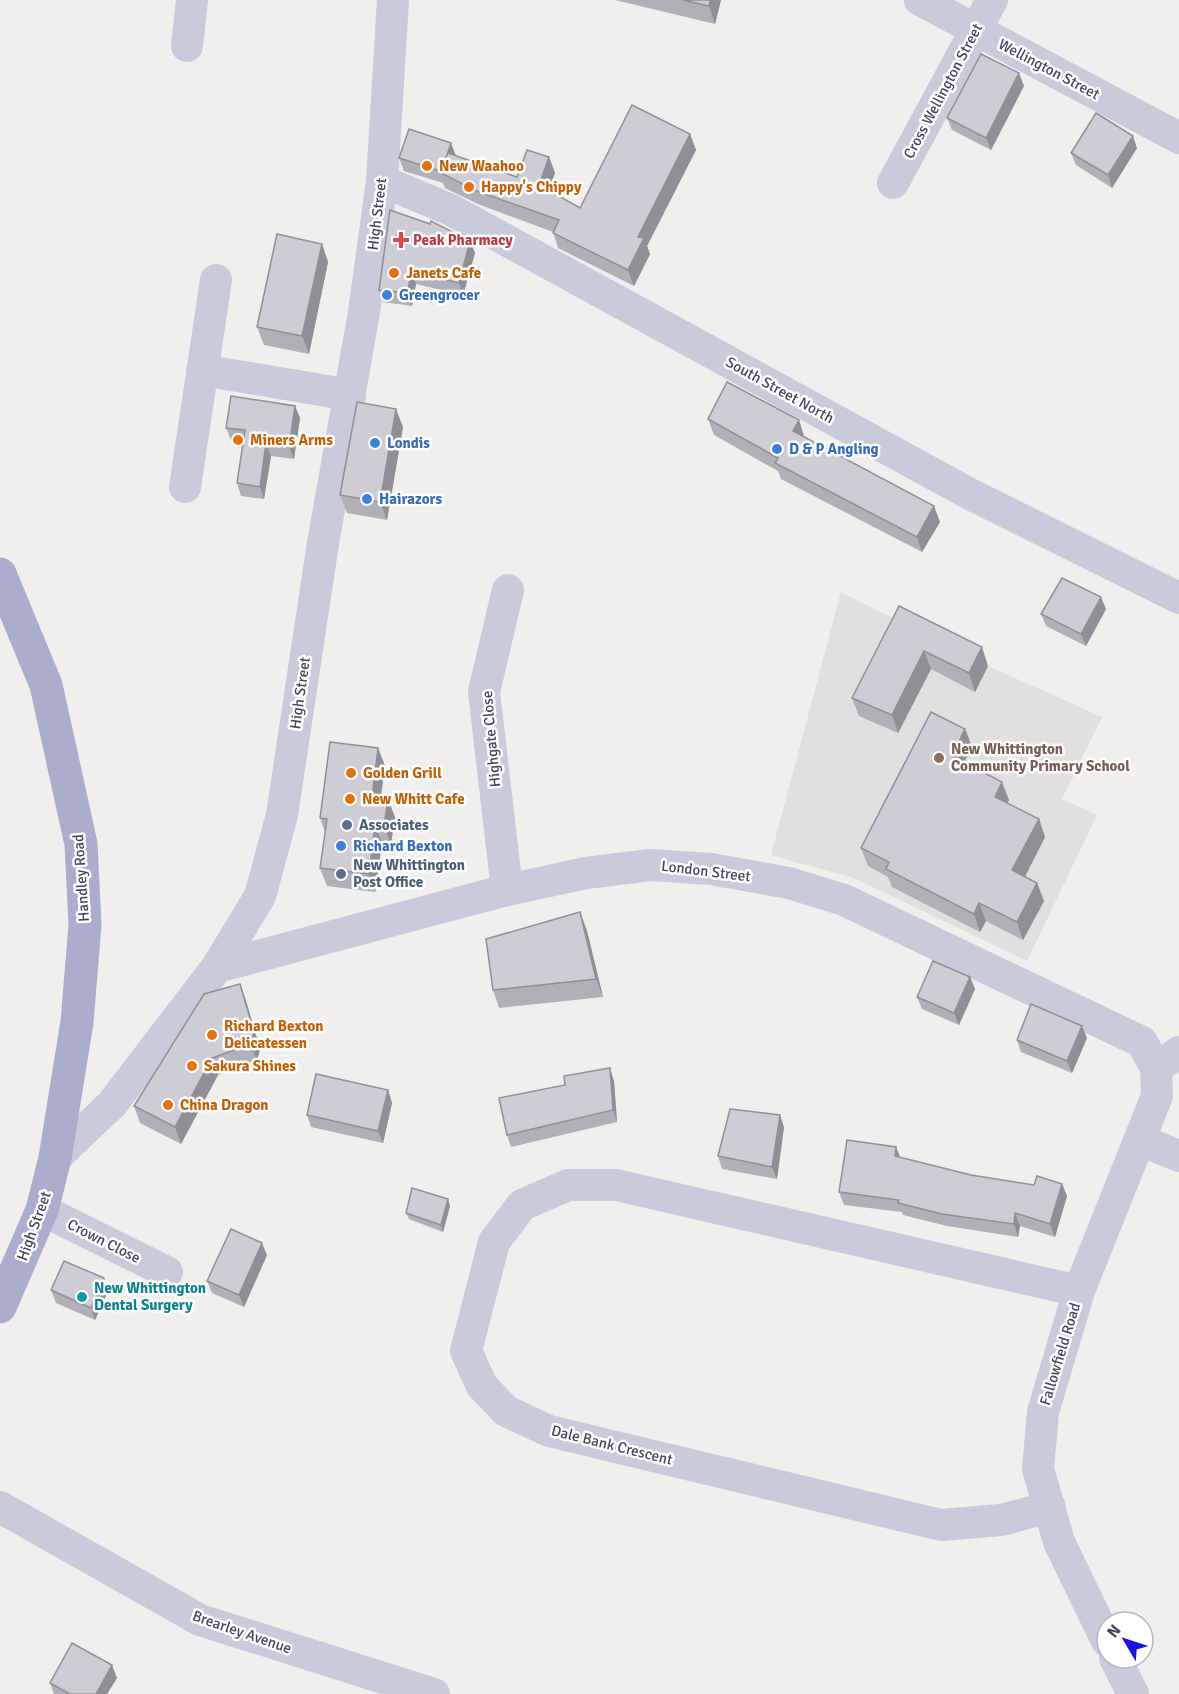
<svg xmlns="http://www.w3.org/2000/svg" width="1179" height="1694" font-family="Signika,sans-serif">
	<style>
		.education { fill: #e1dfdf }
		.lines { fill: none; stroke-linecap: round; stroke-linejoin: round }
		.minor { stroke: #c9cadb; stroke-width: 32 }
		.major { stroke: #abacce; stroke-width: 33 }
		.wall { fill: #b1afb7 }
		.shaded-wall { fill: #908f95 }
		.building { fill: #ceccd5; stroke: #908f95; stroke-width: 1.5 }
		.food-dot { fill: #e8710a; stroke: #fff; stroke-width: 2 }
		.health-dot { fill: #e0444e; stroke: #fff; stroke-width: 2 }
		.shop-dot { fill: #3f7fe0; stroke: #fff; stroke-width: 2 }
		.education-dot { fill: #8d6e63; stroke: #fff; stroke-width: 2 }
		.service-dot { fill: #5c6f8a; stroke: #fff; stroke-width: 2 }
		.culture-dot { fill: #0f9aa8; stroke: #fff; stroke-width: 2 }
		.labels { text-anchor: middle; stroke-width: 5; stroke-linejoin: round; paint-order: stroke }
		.street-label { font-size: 15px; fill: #45455b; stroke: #fff }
		.food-label { font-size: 15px; font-weight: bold; fill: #c56008; stroke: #fff; text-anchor: start }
		.health-label { font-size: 15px; font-weight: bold; fill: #be3a42; stroke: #fff; text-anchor: start }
		.shop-label { font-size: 15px; font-weight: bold; fill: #366cbe; stroke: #fff; text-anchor: start }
		.education-label { font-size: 15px; font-weight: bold; fill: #785e54; stroke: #fff; text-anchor: start }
		.service-label { font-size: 15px; font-weight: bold; fill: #4e5e75; stroke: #fff; text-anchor: start }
		.culture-label { font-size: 15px; font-weight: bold; fill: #0d838f; stroke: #fff; text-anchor: start }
	</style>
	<rect width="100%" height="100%" fill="#f0efed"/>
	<!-- education -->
	<path class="education" d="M841,592L988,666L1102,717L1062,799L1097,815L1027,961L854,878L771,855Z"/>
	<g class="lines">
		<!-- minor -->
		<g class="minor">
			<path d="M920,0L1179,138"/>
			<path d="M187,46L192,0"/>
			<path d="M382,181L451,210L968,493L1179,598"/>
			<path d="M893,183L992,0"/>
			<path d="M202,370L350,395"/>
			<path d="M185,487L216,280"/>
			<path d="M507,890L484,692L508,590"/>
			<path d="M217,967L507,890L586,873L650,865L711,869L789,883L844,900L1142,1042L1156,1068L1157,1096L1079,1291L1043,1412L1038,1469L1059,1542L1107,1641"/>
			<path d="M1156,1068L1179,1052"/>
			<path d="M1140,1140L1179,1156"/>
			<path d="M55,1158L112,1104L217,967L260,896L282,815L323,543L364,312L382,181L393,0"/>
			<path d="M42,1210L167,1272"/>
			<path d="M0,1507L200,1620L434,1694"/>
			<path d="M1050,1507L1001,1520L941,1525L549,1431L506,1411L482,1386L466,1351L494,1242L522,1205L568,1185H616L1079,1291"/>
			<path d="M1115,1658L1133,1694"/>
		</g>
		<!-- major -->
		<path class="major" d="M0,574L46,685L81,844L85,925L77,1022L55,1158L42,1210L0,1307"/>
	</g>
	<!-- wall -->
	<g class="wall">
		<path d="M615,0H721L715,24Z"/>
		<path d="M1024,86L991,150L952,130L947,118Z"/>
		<path d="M690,134L696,150L647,246L650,254L634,286L558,248L553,232L480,205L445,188L443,183L404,171L399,158L456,156L517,177L549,157L555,173L548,190L580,208Z"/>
		<path d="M1137,148L1112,188L1076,165L1071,153Z"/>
		<path d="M430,224L475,253L463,295L416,284L412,306L383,302L379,290Z"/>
		<path d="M322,244L328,262L309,354L264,345L257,327Z"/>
		<path d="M295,406L300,418L294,459L271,456L264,499L241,496L237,483L243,442L231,440L226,428Z"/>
		<path d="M708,419L804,436V437L940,522L922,552L781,479L778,471L714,435Z"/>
		<path d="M403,427L387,520L347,513L340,495Z"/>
		<path d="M899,606L988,666L975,692L931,669L898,733L859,716L852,698Z"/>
		<path d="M1106,609L1086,646L1046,626L1041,614Z"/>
		<path d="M965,729L972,747L964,763L1009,800L1007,803L1039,819L1045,837L1025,877L1037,883L1044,901L1023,940L986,921L980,932L892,887L888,877L868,866L861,848Z"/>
		<path d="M378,748L385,766L381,798L395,817L391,844L382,843L375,892L327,886L320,868L325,832L320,818Z"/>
		<path d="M580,912L587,931L603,997L499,1008L493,990Z"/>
		<path d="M970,977L975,989L959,1025L922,1009L917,997Z"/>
		<path d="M240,984L246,1001L260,1049L257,1061L218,1075L181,1144L140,1123L134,1106Z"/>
		<path d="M1087,1038L1072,1073L1021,1052L1017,1040Z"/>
		<path d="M614,1081L617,1122L511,1147L507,1135Z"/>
		<path d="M388,1090L392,1103L383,1143L311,1127L307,1115Z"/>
		<path d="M784,1127L777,1179L722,1169L718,1156Z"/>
		<path d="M971,1175L1034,1185L1062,1184L1067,1196L1055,1237L1020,1226L1018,1237L947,1226L903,1215L902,1212L844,1205L839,1192Z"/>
		<path d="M450,1206L443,1232L409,1219L406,1213Z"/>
		<path d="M267,1255L244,1307L212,1293L207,1281Z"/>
		<path d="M104,1278L108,1291L95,1320L56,1303L51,1290Z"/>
		<path d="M117,1678L107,1694H54L50,1683Z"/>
	</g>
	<!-- shaded-wall -->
	<g class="shaded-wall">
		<path d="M710,0H721L715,24L709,6Z"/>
		<path d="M1019,73L1024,86L991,150L986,138Z"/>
		<path d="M690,134L696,150L647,246L650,254L634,286L628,270L638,237Z"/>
		<path d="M1133,136L1137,148L1112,188L1108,175Z"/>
		<path d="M451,143L456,156L442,174Z"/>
		<path d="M549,157L555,173L544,200L539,185Z"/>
		<path d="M470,241L475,253L463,295L459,283Z"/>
		<path d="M322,244L328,262L309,354L302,336Z"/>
		<path d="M412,271L416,284L412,306L407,293Z"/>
		<path d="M295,406L300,418L294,459L289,447Z"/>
		<path d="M396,409L403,427L387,520L380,502Z"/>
		<path d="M799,420L804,436L798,447L793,431Z"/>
		<path d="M266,443L271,456L264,499L260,487Z"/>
		<path d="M934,506L940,522L922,552L917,537Z"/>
		<path d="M1101,597L1106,609L1086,646L1081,634Z"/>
		<path d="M982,647L988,666L975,692L969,673Z"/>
		<path d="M924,651L931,669L898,733L892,715Z"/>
		<path d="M965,729L972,747L958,774L952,756Z"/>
		<path d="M378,748L385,766L378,815L372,797Z"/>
		<path d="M1002,782L1009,800L1001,815L995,797Z"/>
		<path d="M388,799L395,817L391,844L384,826Z"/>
		<path d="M1039,819L1045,837L1019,888L1012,870Z"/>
		<path d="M375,825L382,843L375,892L369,874Z"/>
		<path d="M1037,883L1044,901L1023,940L1017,922Z"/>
		<path d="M979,903L986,921L980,932L974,914Z"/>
		<path d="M580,912L587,931L603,997L596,979Z"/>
		<path d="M970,977L975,989L959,1025L954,1013Z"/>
		<path d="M240,984L246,1001L260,1049L257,1061L250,1044Z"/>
		<path d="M1082,1026L1087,1038L1072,1073L1067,1061Z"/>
		<path d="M212,1058L218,1075L181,1144L175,1127Z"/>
		<path d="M610,1068L614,1081L617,1122L613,1110Z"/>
		<path d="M388,1090L392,1103L383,1143L378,1131Z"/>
		<path d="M780,1115L784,1127L777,1179L772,1167Z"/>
		<path d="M896,1147L901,1159L895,1156Z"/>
		<path d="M1062,1184L1067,1196L1055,1237L1050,1224Z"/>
		<path d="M448,1199L450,1206L443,1232L441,1225Z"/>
		<path d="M1015,1213L1020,1226L1018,1237L1014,1224Z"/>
		<path d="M262,1243L267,1255L244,1307L239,1295Z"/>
		<path d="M104,1278L108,1291L95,1320L91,1308Z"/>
		<path d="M112,1665L117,1678L107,1694H96Z"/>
	</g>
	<!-- building -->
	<g class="building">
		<path d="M683,0H710L709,6Z"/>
		<path d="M981,54L1019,73L986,138L947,118Z"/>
		<path d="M632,105L690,134L638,237L644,238L628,270L553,233L559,220L474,190L439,172L448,153L517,177L527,150L549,157L539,185L580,208Z"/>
		<path d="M1096,113L1133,136L1108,175L1071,153Z"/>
		<path d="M409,129L451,143L447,155L440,171L399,158Z"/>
		<path d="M390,210L430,224L431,221L470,241L459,283L412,271L407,293L379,290Z"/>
		<path d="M277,234L322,244L302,336L257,327Z"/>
		<path d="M727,382L799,420L793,431L934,506L917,537L775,463L778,458L708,419Z"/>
		<path d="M231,396L295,406L289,447L266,443L260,487L237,483L245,430L226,428Z"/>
		<path d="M357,402L396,409L380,502L340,495Z"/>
		<path d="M1062,578L1101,597L1081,634L1041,614Z"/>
		<path d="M899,606L982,647L969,673L924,651L892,715L852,698Z"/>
		<path d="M931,712L965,729L952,756L1002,782L995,797L1039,819L1012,870L1037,883L1017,922L979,903L974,914L886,869L889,862L861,848Z"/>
		<path d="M330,742L378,748L372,797L388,799L384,826L375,825L369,874L320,868L327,819L320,818Z"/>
		<path d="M580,912L596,979L493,990L486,939Z"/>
		<path d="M933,961L970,977L954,1013L917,997Z"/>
		<path d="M240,984L254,1032L250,1044L212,1058L175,1127L134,1106L204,994Z"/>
		<path d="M1031,1004L1082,1026L1067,1061L1017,1040Z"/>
		<path d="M610,1068L613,1110L507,1135L499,1098L565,1085L564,1076Z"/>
		<path d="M316,1074L388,1090L378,1131L307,1115Z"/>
		<path d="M730,1109L780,1115L772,1167L718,1156Z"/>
		<path d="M847,1140L896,1147L895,1156L971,1175L1034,1185L1037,1176L1062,1184L1050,1224L1015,1213L1014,1224L942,1214L898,1203L899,1200L839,1192Z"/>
		<path d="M412,1188L448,1199L441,1225L406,1213Z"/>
		<path d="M231,1229L262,1243L239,1295L207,1281Z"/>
		<path d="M64,1261L104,1278L91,1308L51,1290Z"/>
		<path d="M72,1643L112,1665L96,1694H70L50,1683Z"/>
	</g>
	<!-- markers -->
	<g class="food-dot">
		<circle cx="427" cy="166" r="6"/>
		<circle cx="469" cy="187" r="6"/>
		<circle cx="394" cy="273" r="6"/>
		<circle cx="238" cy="440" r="6"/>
		<circle cx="351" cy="773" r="6"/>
		<circle cx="350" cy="799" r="6"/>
		<circle cx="212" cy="1035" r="6"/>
		<circle cx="192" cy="1066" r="6"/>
		<circle cx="168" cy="1105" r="6"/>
	</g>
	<path class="health-dot" d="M398 231h6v6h6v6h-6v6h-6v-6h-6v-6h6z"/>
	<g class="shop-dot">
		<circle cx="387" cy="295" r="6"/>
		<circle cx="375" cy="443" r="6"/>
		<circle cx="777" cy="449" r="6"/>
		<circle cx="367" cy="499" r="6"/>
		<circle cx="341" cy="846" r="6"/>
	</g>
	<circle class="education-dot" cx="939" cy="758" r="6"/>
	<g class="service-dot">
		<circle cx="347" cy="825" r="6"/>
		<circle cx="341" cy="874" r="6"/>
	</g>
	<circle class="culture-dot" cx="82" cy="1297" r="6"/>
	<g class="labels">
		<!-- street labels -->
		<g class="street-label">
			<text transform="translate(1049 69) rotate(28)" y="5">Wellington Street</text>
			<text transform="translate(943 91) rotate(-62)" y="5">Cross Wellington Street</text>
			<text transform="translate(377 214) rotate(-83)" y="5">High Street</text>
			<text transform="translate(780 390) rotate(29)" y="5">South Street North</text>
			<text transform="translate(300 693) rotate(-82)" y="5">High Street</text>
			<text transform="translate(491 739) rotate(-95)" y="5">Highgate Close</text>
			<text transform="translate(706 871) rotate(7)" y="5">London Street</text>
			<text transform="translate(81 878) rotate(-94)" y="5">Handley Road</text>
			<text transform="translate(34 1226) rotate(-70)" y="5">High Street</text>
			<text transform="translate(104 1241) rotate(27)" y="5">Crown Close</text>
			<text transform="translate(1060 1354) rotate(-73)" y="5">Fallowfield Road</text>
			<text transform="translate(612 1445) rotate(14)" y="5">Dale Bank Crescent</text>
			<text transform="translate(242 1632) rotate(19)" y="5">Brearley Avenue</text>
		</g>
		<!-- food labels -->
		<g class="food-label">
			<text x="439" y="171">New Waahoo</text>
			<text x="481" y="192">Happy's Chippy</text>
			<text x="406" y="278">Janets Cafe</text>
			<text x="250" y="445">Miners Arms</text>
			<text x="363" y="778">Golden Grill</text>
			<text x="362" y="804">New Whitt Cafe</text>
			<text x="224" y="1031">Richard Bexton<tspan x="224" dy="17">Delicatessen</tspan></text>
			<text x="204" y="1071">Sakura Shines</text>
			<text x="180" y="1110">China Dragon</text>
		</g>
		<!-- health labels -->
		<g class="health-label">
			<text x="413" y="245">Peak Pharmacy</text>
		</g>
		<!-- shop labels -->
		<g class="shop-label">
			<text x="399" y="300">Greengrocer</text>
			<text x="387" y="448">Londis</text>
			<text x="789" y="454">D &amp; P Angling</text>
			<text x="379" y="504">Hairazors</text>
			<text x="353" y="851">Richard Bexton</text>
		</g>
		<!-- education labels -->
		<g class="education-label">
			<text x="951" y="754">New Whittington<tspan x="951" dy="17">Community Primary School</tspan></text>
		</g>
		<!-- service labels -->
		<g class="service-label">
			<text x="359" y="830">Associates</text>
			<text x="353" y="870">New Whittington<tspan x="353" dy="17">Post Office</tspan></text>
		</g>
		<!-- culture labels -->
		<g class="culture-label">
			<text x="94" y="1293">New Whittington<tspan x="94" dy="17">Dental Surgery</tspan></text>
		</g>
	</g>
	<!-- north arrow -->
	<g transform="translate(1125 1640) rotate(309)"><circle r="28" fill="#ffffff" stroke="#b5b5bd" stroke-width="1.5"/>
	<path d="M0-4.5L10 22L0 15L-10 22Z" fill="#1e11e6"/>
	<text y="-9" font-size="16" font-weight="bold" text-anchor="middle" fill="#45455b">N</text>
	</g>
</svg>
